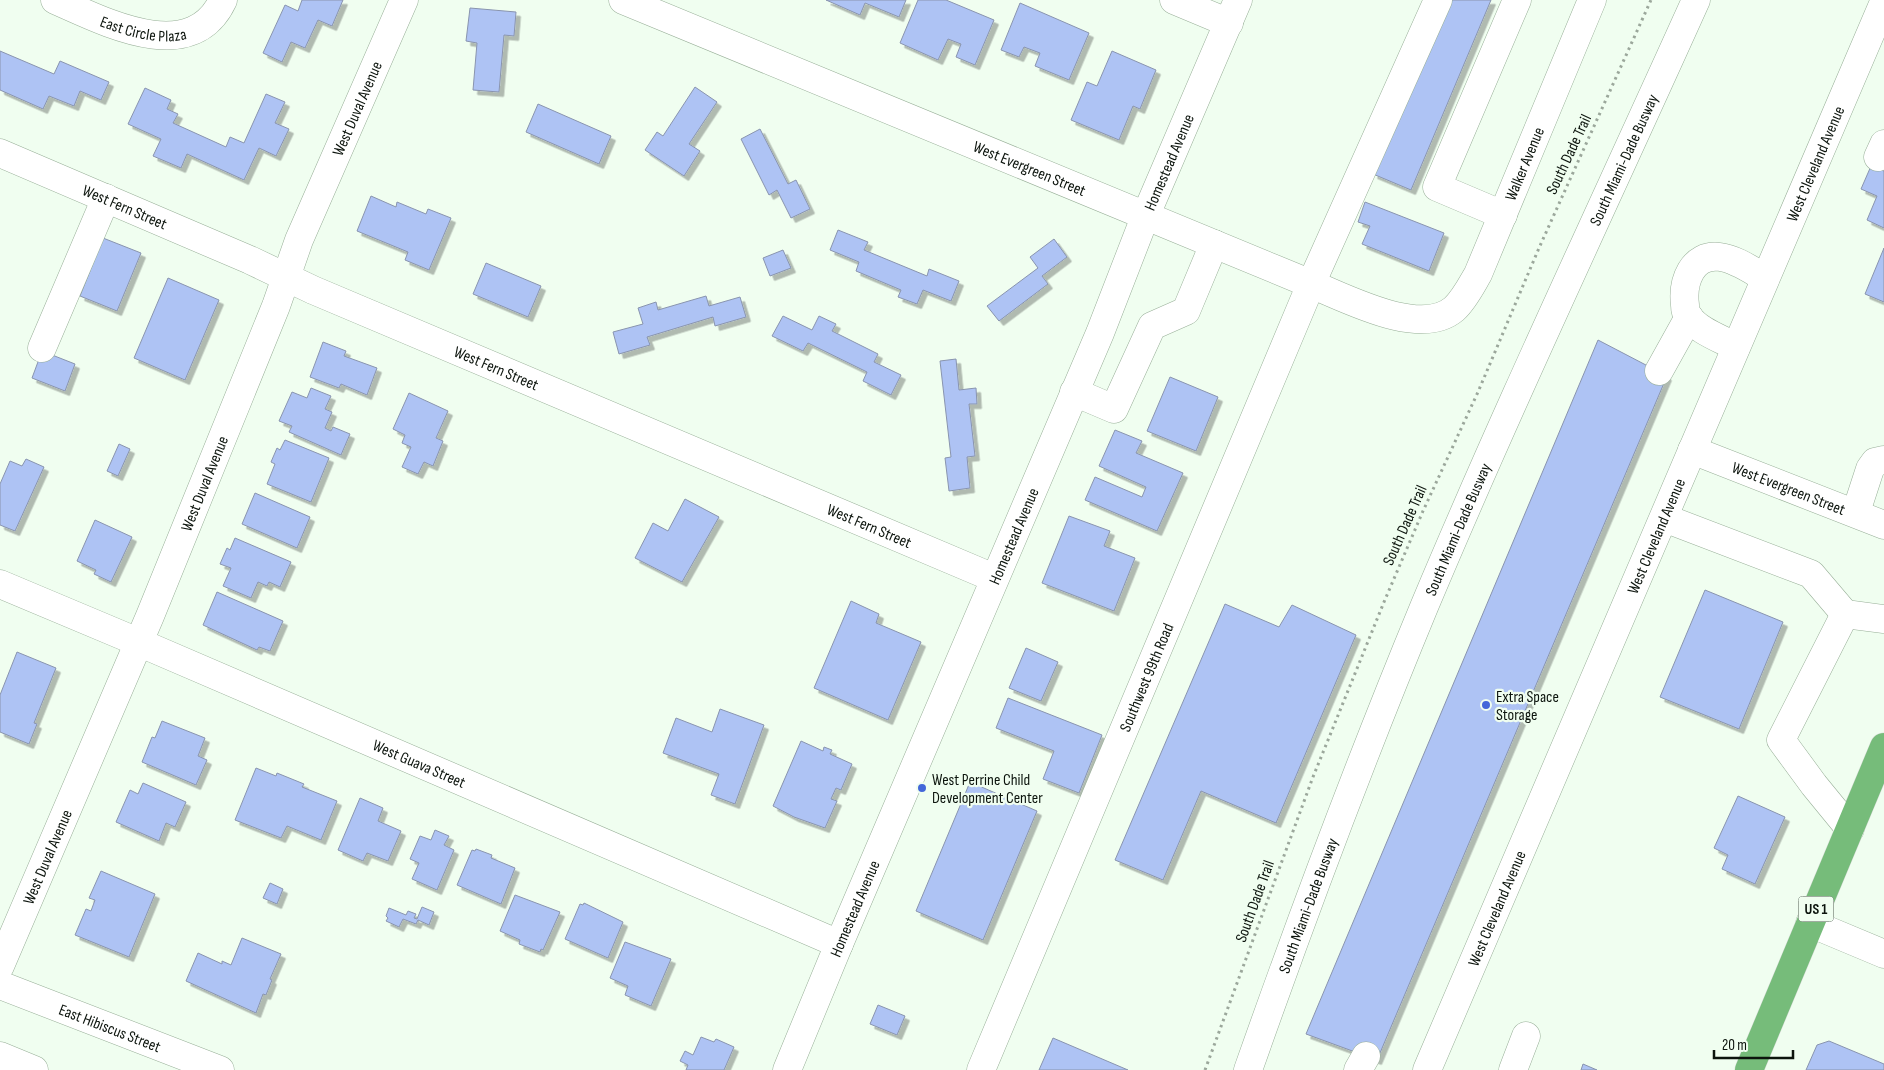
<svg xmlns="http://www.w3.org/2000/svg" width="1884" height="1070" font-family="'Sofia Sans Condensed',sans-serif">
<defs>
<filter id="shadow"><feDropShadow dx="4.5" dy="4.5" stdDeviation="0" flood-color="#0004"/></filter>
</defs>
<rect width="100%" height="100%" fill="#f0fef0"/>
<path fill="#aec3f4" stroke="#8994ae" filter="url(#shadow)" d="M 302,0 L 343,0 L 332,26 L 318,20 L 305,48 L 291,42 L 282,62 L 263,53 L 285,5 L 298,11 Z
M 826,0 L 906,0 L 899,17 L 865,3 L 860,15 Z
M 918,0 L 946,0 L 994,20 L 975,65 L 956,57 L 961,44 L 948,39 L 938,60 L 900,43 Z
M 1446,0 L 1491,0 L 1411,190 L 1373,174 Z
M 1020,3 L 1089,33 L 1069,80 L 1035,66 L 1040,53 L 1024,47 L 1019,57 L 1001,50 Z
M 470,8 L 516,12 L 514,36 L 504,35 L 499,92 L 473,90 L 477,43 L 466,41 Z
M 0,51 L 54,74 L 60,61 L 109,82 L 101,100 L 80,91 L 74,106 L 49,96 L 43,109 L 0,90 Z
M 1112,51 L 1156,70 L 1140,109 L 1133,106 L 1119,140 L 1071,120 L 1087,82 L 1097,86 Z
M 695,87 L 717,102 L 689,144 L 700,151 L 684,176 L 645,150 L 657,132 L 663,136 Z
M 145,88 L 171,100 L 167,109 L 178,114 L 173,123 L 226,147 L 230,137 L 244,143 L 266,94 L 285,102 L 275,123 L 289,129 L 276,156 L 259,148 L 244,180 L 187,154 L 181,168 L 153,156 L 161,139 L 128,124 Z
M 538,104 L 611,136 L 599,164 L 526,132 Z
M 760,129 L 788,184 L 796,180 L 810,209 L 791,218 L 777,190 L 769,195 L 741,139 Z
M 1871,166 L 1884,171 L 1884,228 L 1867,220 L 1877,196 L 1861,189 Z
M 371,196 L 396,207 L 397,202 L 426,214 L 428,209 L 451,218 L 429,270 L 405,260 L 408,252 L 357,231 Z
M 1365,202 L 1444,233 L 1429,271 L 1362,244 L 1370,226 L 1358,222 Z
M 838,230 L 868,242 L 864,250 L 927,276 L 929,269 L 959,281 L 951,301 L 923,290 L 917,304 L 898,297 L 901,290 L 856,271 L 859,262 L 830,250 Z
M 103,238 L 141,253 L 117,311 L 80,296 Z
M 1054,239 L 1067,257 L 1042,276 L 1048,284 L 999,321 L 987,306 L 1038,268 L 1030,257 Z
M 1884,248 L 1884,302 L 1865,294 Z
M 783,250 L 791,268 L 770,276 L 763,258 Z
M 486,263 L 541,286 L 528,317 L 473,294 Z
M 168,278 L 219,300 L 185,380 L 134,358 Z
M 706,296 L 709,306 L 740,297 L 746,317 L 715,326 L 713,317 L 647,337 L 650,345 L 619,354 L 613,332 L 643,324 L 638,308 L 656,302 L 658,310 Z
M 783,316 L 812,330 L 819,316 L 836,324 L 832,331 L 878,354 L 874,362 L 901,375 L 891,395 L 863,381 L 867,372 L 808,343 L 803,351 L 772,336 Z
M 1598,340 L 1667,376 L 1377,1060 L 1306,1034 Z
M 323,342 L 346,351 L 344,356 L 377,368 L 367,395 L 341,384 L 339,388 L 310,377 Z
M 42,351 L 75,364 L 65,391 L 32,378 Z
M 956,359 L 959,390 L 976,388 L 977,404 L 969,404 L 975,456 L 967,457 L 970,488 L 949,491 L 945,458 L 951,457 L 940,361 Z
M 1170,377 L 1218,397 L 1196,451 L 1147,431 Z
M 311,388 L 331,396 L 325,409 L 332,412 L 325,428 L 331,431 L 333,427 L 350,434 L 341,455 L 289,432 L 292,426 L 279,421 L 292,392 L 307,398 Z
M 409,393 L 448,411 L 436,438 L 443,441 L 433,466 L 424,462 L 418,474 L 402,467 L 411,447 L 402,443 L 405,435 L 393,429 Z
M 1115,430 L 1142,441 L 1136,453 L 1183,473 L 1157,531 L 1085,500 L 1095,477 L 1142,497 L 1146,487 L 1099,466 Z
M 285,440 L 329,458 L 311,502 L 267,484 L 275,464 L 271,462 L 277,448 L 280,450 Z
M 119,444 L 130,449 L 118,476 L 107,471 Z
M 26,459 L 44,467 L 15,531 L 0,525 L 0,484 L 10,461 L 22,466 Z
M 255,493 L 310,517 L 297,548 L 242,524 Z
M 685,499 L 719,517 L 682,582 L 635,558 L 653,523 L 668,531 Z
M 1069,516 L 1110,531 L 1104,546 L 1135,558 L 1114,611 L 1042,583 Z
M 95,520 L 132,537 L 111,582 L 94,574 L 96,570 L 77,561 Z
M 235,538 L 291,562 L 280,587 L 269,582 L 267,586 L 258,582 L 251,598 L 223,586 L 231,568 L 220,564 L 227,548 L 230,550 Z
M 1705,590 L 1783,622 L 1739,729 L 1660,697 Z
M 217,592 L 283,621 L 270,651 L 259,647 L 257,650 L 203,625 Z
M 851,601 L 879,614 L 876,623 L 921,642 L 888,720 L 814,688 Z
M 1225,604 L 1279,627 L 1292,605 L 1356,635 L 1276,823 L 1201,791 L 1163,880 L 1115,860 Z
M 1026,648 L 1058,662 L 1041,701 L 1009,688 Z
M 17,652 L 56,668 L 34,723 L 37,724 L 29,744 L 0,732 L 0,695 Z
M 1008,698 L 1102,735 L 1079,793 L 1043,779 L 1054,751 L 996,728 Z
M 720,709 L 764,725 L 735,804 L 711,795 L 719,774 L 663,753 L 676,718 L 712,732 Z
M 162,721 L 205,738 L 198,756 L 207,760 L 196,785 L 142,762 L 152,737 L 155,738 Z
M 801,741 L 823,751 L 824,747 L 832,750 L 830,754 L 852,764 L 841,790 L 836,788 L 831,799 L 837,801 L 825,828 L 794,817 L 773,806 Z
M 256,768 L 276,776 L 277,773 L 304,784 L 302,787 L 337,801 L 321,840 L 287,826 L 281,838 L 235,820 Z
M 970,782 L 1037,811 L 983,940 L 916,911 Z
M 143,783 L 186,802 L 175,827 L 166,823 L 159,841 L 116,822 L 130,790 L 138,794 Z
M 1738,796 L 1785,817 L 1755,884 L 1722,869 L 1728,855 L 1714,848 Z
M 360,798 L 383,808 L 378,821 L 401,831 L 388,861 L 367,853 L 363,861 L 338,850 Z
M 435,830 L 449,836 L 444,845 L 454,850 L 437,890 L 412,879 L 419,863 L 410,859 L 420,836 L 431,840 Z
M 476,849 L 492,855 L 491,858 L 515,868 L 501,904 L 457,885 L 472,850 L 475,851 Z
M 101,871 L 155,894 L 129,957 L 75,935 L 86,909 L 91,911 L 95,900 L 89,898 Z
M 270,883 L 283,889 L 277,904 L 263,898 Z
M 515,895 L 560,912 L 543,950 L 541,949 L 540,952 L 519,944 L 520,940 L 500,931 Z
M 584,903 L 623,922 L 608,958 L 565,939 L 580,904 L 583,905 Z
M 422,907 L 434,912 L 429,925 L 418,920 L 416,924 L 403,919 L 399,927 L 386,921 L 388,918 L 386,916 L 389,908 L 406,915 L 408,911 L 416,914 L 414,918 L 417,919 Z
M 242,938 L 281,954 L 270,979 L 272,980 L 266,995 L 263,994 L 256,1013 L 186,981 L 198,953 L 222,964 L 222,961 L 231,965 Z
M 625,942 L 671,959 L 651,1006 L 625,995 L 628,986 L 610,978 Z
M 878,1005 L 905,1016 L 897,1035 L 870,1024 Z
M 701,1037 L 714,1042 L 716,1039 L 734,1047 L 724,1070 L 686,1070 L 688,1065 L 680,1061 L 685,1051 L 693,1055 Z
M 1053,1038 L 1128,1070 L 1039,1070 Z
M 1829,1041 L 1884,1064 L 1884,1070 L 1806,1070 L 1817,1045 Z
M 1583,1064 L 1597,1070 L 1581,1070 Z"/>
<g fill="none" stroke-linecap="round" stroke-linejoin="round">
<g stroke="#98af98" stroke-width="29">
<g id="minor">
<path id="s1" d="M 55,0 C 103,21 191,68 223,0"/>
<path id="s2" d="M 623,0 L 1311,284 C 1346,298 1420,338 1454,309 C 1464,300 1471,286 1478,274 L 1592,0"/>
<path d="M 1174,0 L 1229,23"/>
<path id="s3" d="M 0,153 L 250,260 L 313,290 L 994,578"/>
<path d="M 1878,157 L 1884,144"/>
<path d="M 1503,215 L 1437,187 L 1517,0"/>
<path d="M 1736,347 C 1720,338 1698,331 1688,316 C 1685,312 1685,309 1685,305 C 1682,282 1692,253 1720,257 C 1736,259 1751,270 1765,278"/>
<path d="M 42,348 L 106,198"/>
<path d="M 1659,371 L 1689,317"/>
<path d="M 1074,392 L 1114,409 L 1152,326 L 1186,311 L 1214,244"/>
<path id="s4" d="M 1692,450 L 1884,525"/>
<path d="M 1856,512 L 1870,469 L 1875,462 L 1884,460"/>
<path d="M 1664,518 L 1811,574 L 1845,614"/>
<path id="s5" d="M 0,584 L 138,642 L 839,944"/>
<path d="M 1850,829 L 1814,785 L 1781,740 L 1845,614 L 1884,619"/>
<path d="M 1810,923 L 1884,954"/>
<path id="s6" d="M 0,966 L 150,616 L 276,306 L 299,240 L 404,0"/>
<path id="s7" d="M 0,985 L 220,1070"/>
<path d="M 0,1056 L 34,1070"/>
<path id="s8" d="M 787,1070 L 839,944 L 1100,333 L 1145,217 L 1238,0"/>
<path id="s9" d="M 981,1070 L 1311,284 L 1438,0"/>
<path id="s10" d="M 1248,1070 C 1303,914 1361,759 1424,607 C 1510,402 1605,202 1696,0"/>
<path d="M 1358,1070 L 1366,1056"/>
<path id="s11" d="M 1427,1070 L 1884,2"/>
<path d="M 1513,1070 L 1526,1036"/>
</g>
</g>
<g stroke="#dddedd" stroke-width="29">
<path id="highway" d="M 1749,1070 L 1884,747"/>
</g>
<path stroke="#9ba79b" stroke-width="3" stroke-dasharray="2.5 4" stroke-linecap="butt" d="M 1205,1070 L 1313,777 L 1384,602 L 1423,511 L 1478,392 L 1539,248 L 1651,0"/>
<use href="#minor" stroke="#fff" stroke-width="28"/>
<use href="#highway" stroke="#76bc7a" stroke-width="28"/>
</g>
<g fill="#4367d9" stroke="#f0fef0" stroke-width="2">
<circle cx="1486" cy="705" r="5"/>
<circle cx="922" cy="788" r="5"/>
</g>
<g text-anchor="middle" stroke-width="4.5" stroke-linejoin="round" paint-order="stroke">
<rect fill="#f0fef0" stroke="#505a51" stroke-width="1" x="1798.5" y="896.5" width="35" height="25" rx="4"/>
<g font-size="15" font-weight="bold" fill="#0c140d">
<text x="1816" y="914">US 1</text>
</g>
<g font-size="16" fill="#0c140d" stroke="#f0fef0">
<text dy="6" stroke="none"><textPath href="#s1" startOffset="94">East Circle Plaza</textPath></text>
<text dy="6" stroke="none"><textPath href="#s6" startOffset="929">West Duval Avenue</textPath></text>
<text transform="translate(1568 154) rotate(-65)" y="6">South Dade Trail</text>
<text dy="6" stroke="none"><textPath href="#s10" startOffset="985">South Miami-Dade Busway</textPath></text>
<text dy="6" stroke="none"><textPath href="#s8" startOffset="985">Homestead Avenue</textPath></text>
<text dy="6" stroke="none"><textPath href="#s2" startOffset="1058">Walker Avenue</textPath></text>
<text dy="6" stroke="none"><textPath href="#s11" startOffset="986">West Cleveland Avenue</textPath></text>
<text dy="6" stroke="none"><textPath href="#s2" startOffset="440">West Evergreen Street</textPath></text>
<text dy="6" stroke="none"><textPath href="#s3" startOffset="136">West Fern Street</textPath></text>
<text dy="6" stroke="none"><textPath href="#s3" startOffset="541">West Fern Street</textPath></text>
<text dy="6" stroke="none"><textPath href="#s6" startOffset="524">West Duval Avenue</textPath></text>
<text dy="6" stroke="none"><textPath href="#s4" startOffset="104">West Evergreen Street</textPath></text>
<text dy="6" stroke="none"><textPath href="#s3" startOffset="946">West Fern Street</textPath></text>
<text transform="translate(1404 525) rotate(-66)" y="6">South Dade Trail</text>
<text dy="6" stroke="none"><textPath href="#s10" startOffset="580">South Miami-Dade Busway</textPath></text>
<text dy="6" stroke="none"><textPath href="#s8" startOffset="580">Homestead Avenue</textPath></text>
<text dy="6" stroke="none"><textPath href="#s11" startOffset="581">West Cleveland Avenue</textPath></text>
<text dy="6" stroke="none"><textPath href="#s9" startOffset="426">Southwest 99th Road</textPath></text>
<text dy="6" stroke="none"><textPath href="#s5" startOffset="456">West Guava Street</textPath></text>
<text dy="6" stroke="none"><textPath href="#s6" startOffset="119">West Duval Avenue</textPath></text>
<text transform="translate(1254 901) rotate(-70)" y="6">South Dade Trail</text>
<text dy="6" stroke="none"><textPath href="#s10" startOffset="175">South Miami-Dade Busway</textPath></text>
<text dy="6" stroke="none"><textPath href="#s8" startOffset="175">Homestead Avenue</textPath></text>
<text dy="6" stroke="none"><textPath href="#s11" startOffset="176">West Cleveland Avenue</textPath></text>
<text dy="6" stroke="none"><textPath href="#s7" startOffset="118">East Hibiscus Street</textPath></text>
</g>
<g font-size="16" fill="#0c140d" stroke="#f0fef0" text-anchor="start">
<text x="1496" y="702">Extra Space<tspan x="1496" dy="18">Storage</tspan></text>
<text x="932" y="785">West Perrine Child<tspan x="932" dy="18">Development Center</tspan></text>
</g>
</g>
<path d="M1714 1050v8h79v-8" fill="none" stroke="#0c140d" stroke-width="2.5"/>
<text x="1722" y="1050" font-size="15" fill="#0c140d" stroke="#f0fef0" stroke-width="4" paint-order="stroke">20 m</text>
</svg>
